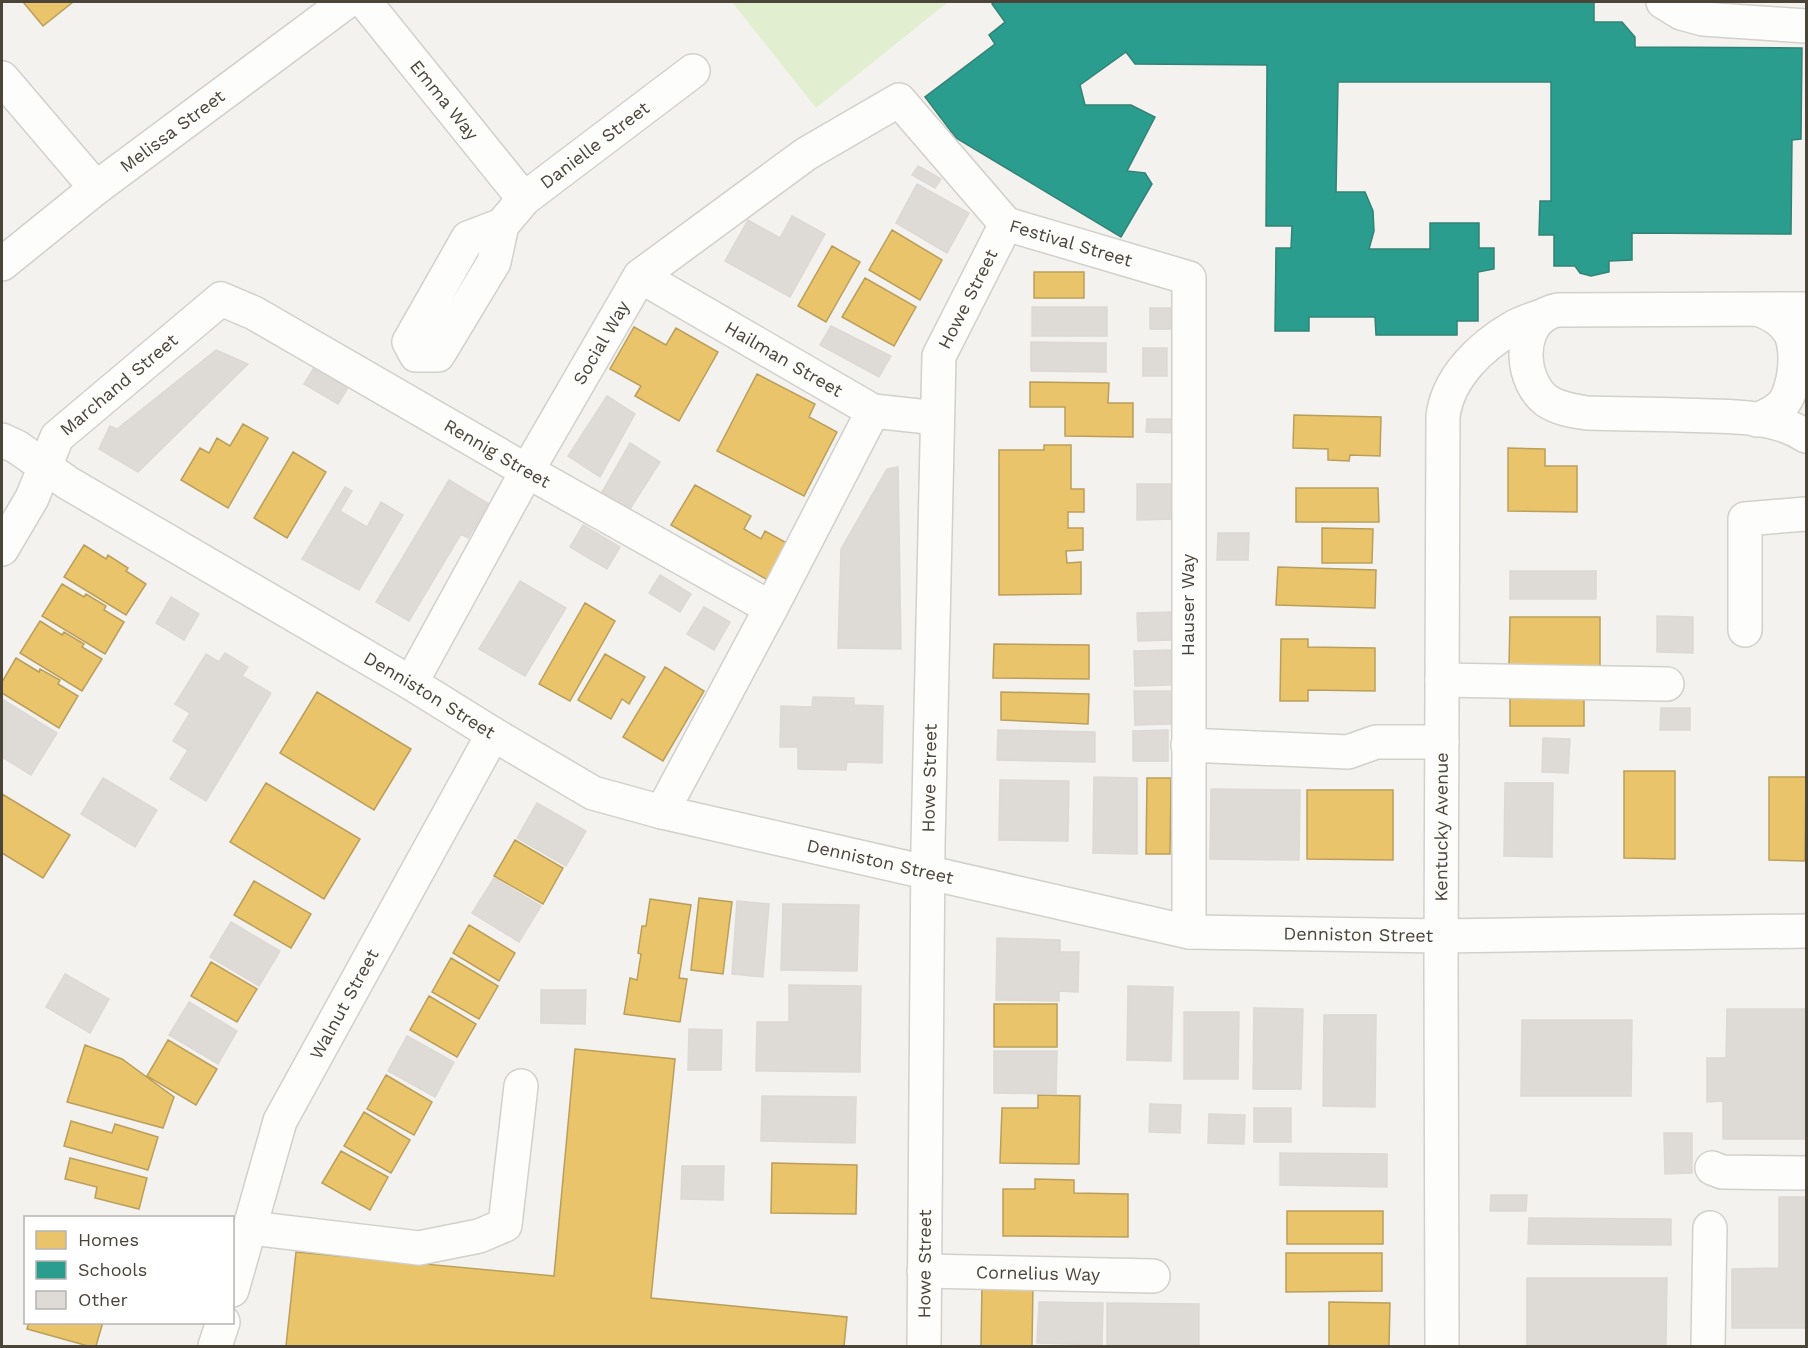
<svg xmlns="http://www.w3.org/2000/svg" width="1808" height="1348" font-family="'Work Sans',sans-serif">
<rect width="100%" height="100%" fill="#f4f2ee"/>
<path fill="#e1eecf" d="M 732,2 L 948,2 L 816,108 Z"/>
<path fill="#e9c46a" stroke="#ba9e5b" stroke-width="1.5" d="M 23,2 L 73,2 L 43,26 Z
M 892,230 L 942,260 L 920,300 L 869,270 Z
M 832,246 L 860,262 L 826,322 L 798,306 Z
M 1034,272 L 1084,272 L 1084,298 L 1034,298 Z
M 865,278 L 916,307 L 894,346 L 842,317 Z
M 634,327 L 666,345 L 676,328 L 718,352 L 679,421 L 635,396 L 641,386 L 610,369 Z
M 757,374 L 815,404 L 809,417 L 837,432 L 804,496 L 717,451 Z
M 1030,382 L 1109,383 L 1108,403 L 1133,403 L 1133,437 L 1065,436 L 1065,407 L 1030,407 Z
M 1294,415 L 1381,417 L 1380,456 L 1350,455 L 1349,461 L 1328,460 L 1328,449 L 1293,448 Z
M 243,424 L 268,438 L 228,508 L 181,480 L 200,448 L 209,453 L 217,438 L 230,446 Z
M 1044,445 L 1071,445 L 1071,489 L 1084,489 L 1084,512 L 1068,512 L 1068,528 L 1083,528 L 1083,550 L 1066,551 L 1067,563 L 1081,562 L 1081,594 L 999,595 L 999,450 L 1044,450 Z
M 1508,448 L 1545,449 L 1545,466 L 1577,466 L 1577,512 L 1508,511 Z
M 293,452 L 326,472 L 287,538 L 254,518 Z
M 695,485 L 751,516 L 744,529 L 761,539 L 765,531 L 794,547 L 773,583 L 671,525 Z
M 1296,488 L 1378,488 L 1379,522 L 1296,522 Z
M 1322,528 L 1373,529 L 1372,563 L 1322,563 Z
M 84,545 L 106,559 L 108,555 L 128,568 L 126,571 L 146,584 L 126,615 L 64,577 Z
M 1278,567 L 1376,570 L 1375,608 L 1276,605 Z
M 62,584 L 84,597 L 86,594 L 106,606 L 104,610 L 124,622 L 105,654 L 42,616 Z
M 585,603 L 615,621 L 570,701 L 539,684 Z
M 1510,617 L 1600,617 L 1600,667 L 1509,666 Z
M 40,621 L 62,635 L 64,632 L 84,644 L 82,647 L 102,659 L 82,691 L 20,653 Z
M 1281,639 L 1308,639 L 1308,647 L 1375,648 L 1375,691 L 1308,690 L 1308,701 L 1280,701 Z
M 994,644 L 1089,645 L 1089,679 L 993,678 Z
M 605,654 L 645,677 L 629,704 L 622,699 L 611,719 L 578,700 Z
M 16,658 L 39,672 L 40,669 L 60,680 L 58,684 L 78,696 L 59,728 L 2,693 L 2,682 Z
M 665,667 L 704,691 L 663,761 L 623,737 Z
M 1510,690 L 1584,690 L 1584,726 L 1510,726 Z
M 317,692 L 411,749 L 374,810 L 280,753 Z
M 1001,692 L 1089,694 L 1088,724 L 1001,720 Z
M 1624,771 L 1675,771 L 1675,859 L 1624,858 Z
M 1769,777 L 1806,777 L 1805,861 L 1769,860 Z
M 1147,778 L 1171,778 L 1170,854 L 1146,854 Z
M 266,783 L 360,839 L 324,899 L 230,842 Z
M 1307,790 L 1393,790 L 1393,860 L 1307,859 Z
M 2,794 L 70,835 L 43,878 L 2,853 Z
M 515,840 L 563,868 L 543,904 L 494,876 Z
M 254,881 L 311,914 L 291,948 L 234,915 Z
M 699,898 L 732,902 L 723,974 L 691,970 Z
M 650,899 L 691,905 L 679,978 L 687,979 L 680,1022 L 624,1014 L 630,978 L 637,980 L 641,954 L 638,953 L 642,926 L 646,926 Z
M 469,925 L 515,953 L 499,981 L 453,953 Z
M 451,958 L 498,986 L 479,1019 L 432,992 Z
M 211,962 L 257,989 L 237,1022 L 191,996 Z
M 429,996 L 476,1024 L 457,1057 L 410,1030 Z
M 994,1004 L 1057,1004 L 1057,1047 L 994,1047 Z
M 168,1040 L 217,1069 L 196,1105 L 147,1076 Z
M 85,1045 L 122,1059 L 174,1097 L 163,1128 L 67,1102 Z
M 575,1049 L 675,1059 L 651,1298 L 847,1317 L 844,1346 L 286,1346 L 296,1252 L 554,1276 Z
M 386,1075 L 432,1102 L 414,1135 L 367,1109 Z
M 1038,1095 L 1080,1096 L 1079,1164 L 1000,1163 L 1002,1108 L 1038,1108 Z
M 364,1112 L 410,1140 L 391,1173 L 344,1146 Z
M 71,1121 L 112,1133 L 115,1124 L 158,1137 L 148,1170 L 64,1146 Z
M 341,1151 L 388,1177 L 370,1210 L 322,1183 Z
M 70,1158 L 147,1178 L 139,1209 L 95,1198 L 97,1187 L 65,1179 Z
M 772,1163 L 857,1165 L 856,1214 L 771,1213 Z
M 1035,1179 L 1074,1180 L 1074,1193 L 1128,1194 L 1128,1237 L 1003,1236 L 1003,1189 L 1035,1189 Z
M 1287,1211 L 1383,1211 L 1383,1244 L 1287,1244 Z
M 1286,1253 L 1382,1253 L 1382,1291 L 1286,1292 Z
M 982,1283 L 1033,1284 L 1032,1346 L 981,1346 Z
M 1329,1302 L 1390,1303 L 1389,1346 L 1329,1346 Z
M 29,1322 L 103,1322 L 96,1346 L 88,1346 L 27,1329 Z"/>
<path fill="#2a9d8f" stroke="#348275" stroke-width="1.5" d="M 995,2 L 1594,2 L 1594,22 L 1622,22 L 1635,37 L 1635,47 L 1802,48 L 1801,139 L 1792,140 L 1791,234 L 1632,233 L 1632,260 L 1609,261 L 1609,272 L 1591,276 L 1580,273 L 1575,266 L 1554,266 L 1554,235 L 1539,235 L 1540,201 L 1551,201 L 1551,82 L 1338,82 L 1336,192 L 1365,192 L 1373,211 L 1374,231 L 1369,249 L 1430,249 L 1430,223 L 1479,223 L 1479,248 L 1494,248 L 1494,269 L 1478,272 L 1478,321 L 1457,321 L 1457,335 L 1376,335 L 1375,317 L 1309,317 L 1309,331 L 1275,331 L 1276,248 L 1291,248 L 1292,226 L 1266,226 L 1267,65 L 1135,64 L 1126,52 L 1080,85 L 1085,105 L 1131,105 L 1155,117 L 1127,171 L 1145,173 L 1152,184 L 1121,237 L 956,138 L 925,97 L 995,44 L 989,35 L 1005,22 L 992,4 Z"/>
<path fill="#dedbd6" stroke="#dcd9d4" stroke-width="1.5" d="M 918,166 L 941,179 L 935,188 L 912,175 Z
M 917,184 L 969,213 L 947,253 L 896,223 Z
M 792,216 L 825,234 L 790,297 L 725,261 L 748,220 L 780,238 Z
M 1032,307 L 1107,307 L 1107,336 L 1032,336 Z
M 1150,308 L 1171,308 L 1171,329 L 1150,329 Z
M 831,326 L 891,356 L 879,377 L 820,345 Z
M 1031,342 L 1106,343 L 1106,372 L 1031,371 Z
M 1143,348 L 1167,348 L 1167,376 L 1143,376 Z
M 216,350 L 248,364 L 138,472 L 99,449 L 110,426 L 117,429 Z
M 315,366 L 349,386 L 338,404 L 304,384 Z
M 607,396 L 635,414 L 600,477 L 568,456 Z
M 1147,419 L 1178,419 L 1177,433 L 1146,432 Z
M 630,443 L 660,462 L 630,509 L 602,492 Z
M 898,467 L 901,649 L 838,648 L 841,549 L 887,469 Z
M 449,480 L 489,504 L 468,538 L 461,534 L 409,621 L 376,602 Z
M 1137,484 L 1174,484 L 1174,519 L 1137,520 Z
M 345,487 L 352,491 L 340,511 L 367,527 L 381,502 L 403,515 L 359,590 L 302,559 Z
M 583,525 L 620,547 L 607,569 L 570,547 Z
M 1218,533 L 1249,533 L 1248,560 L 1217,560 Z
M 1510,571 L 1596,571 L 1596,599 L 1510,599 Z
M 660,575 L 691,594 L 680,612 L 649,593 Z
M 520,581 L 566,608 L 525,676 L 479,649 Z
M 171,597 L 199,614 L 184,640 L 156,623 Z
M 704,607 L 730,622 L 714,650 L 687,634 Z
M 1173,612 L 1173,640 L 1138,641 L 1137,613 Z
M 1657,616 L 1693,617 L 1693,653 L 1657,652 Z
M 1171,650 L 1171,685 L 1135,686 L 1134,651 Z
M 225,653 L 248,667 L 242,676 L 271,693 L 206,801 L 170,779 L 188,750 L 173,741 L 190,713 L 175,704 L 206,654 L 219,662 Z
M 1134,691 L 1171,691 L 1171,724 L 1135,725 Z
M 813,697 L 854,698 L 854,705 L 883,706 L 882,763 L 847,762 L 846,770 L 798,769 L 798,747 L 780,747 L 781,706 L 812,707 Z
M 2,699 L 57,733 L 31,775 L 2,757 Z
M 1661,708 L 1690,708 L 1690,730 L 1660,730 Z
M 998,730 L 1095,732 L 1095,762 L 997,760 Z
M 1168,730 L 1168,761 L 1133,761 L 1133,731 Z
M 1543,738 L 1570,739 L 1568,773 L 1542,772 Z
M 1094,777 L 1137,778 L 1137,854 L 1093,853 Z
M 103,778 L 157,810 L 135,847 L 81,814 Z
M 1000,780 L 1069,781 L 1068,841 L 999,840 Z
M 1505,783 L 1553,783 L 1552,857 L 1504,856 Z
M 1211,789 L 1300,790 L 1299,860 L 1210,859 Z
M 537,803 L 586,831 L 566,866 L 517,838 Z
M 494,878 L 541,906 L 519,942 L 472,913 Z
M 737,901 L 769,904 L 763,977 L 732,974 Z
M 783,904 L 859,905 L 857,971 L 781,970 Z
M 231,922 L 280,951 L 259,986 L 210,957 Z
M 997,938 L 1060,940 L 1060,952 L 1079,952 L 1078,992 L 1059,991 L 1059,1001 L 996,1000 Z
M 65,974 L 109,999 L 90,1033 L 46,1007 Z
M 789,985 L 861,986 L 860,1072 L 756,1071 L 757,1022 L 789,1022 Z
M 1128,986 L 1173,987 L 1171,1061 L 1127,1060 Z
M 541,990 L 586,990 L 585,1024 L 541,1023 Z
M 189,1002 L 237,1031 L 218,1064 L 169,1035 Z
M 1254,1008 L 1303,1009 L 1301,1089 L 1253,1089 Z
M 1727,1009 L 1806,1009 L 1806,1139 L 1723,1139 L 1723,1101 L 1707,1102 L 1707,1058 L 1726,1058 Z
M 1184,1012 L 1239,1012 L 1238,1079 L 1184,1079 Z
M 1324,1015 L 1376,1015 L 1375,1107 L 1323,1106 Z
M 1522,1020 L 1632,1020 L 1631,1096 L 1521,1096 Z
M 689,1029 L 722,1030 L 721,1070 L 688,1070 Z
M 407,1036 L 454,1062 L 435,1097 L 388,1071 Z
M 994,1051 L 1057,1051 L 1056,1094 L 994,1093 Z
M 762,1096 L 856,1097 L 855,1143 L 761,1141 Z
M 1150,1104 L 1181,1105 L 1180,1133 L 1149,1132 Z
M 1254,1108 L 1291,1108 L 1291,1142 L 1254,1142 Z
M 1209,1114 L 1245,1115 L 1244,1144 L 1208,1143 Z
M 1664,1133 L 1692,1133 L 1692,1173 L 1665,1174 Z
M 1280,1153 L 1387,1154 L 1387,1187 L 1280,1185 Z
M 682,1166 L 724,1166 L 723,1200 L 681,1199 Z
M 1491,1195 L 1527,1195 L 1526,1211 L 1490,1211 Z
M 1779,1197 L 1806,1197 L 1806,1328 L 1732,1328 L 1732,1269 L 1779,1268 Z
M 1529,1218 L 1671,1219 L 1671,1245 L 1528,1244 Z
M 1527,1278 L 1667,1278 L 1666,1346 L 1527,1346 Z
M 1039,1302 L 1103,1303 L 1102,1345 L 1037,1343 Z
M 1107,1303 L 1199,1304 L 1199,1345 L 1107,1345 Z"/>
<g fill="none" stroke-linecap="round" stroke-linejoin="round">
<g stroke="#d2d0cb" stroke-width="36">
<g id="minor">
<path id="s1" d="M 365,2 L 524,199"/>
<path d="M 1663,2 L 1681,13 L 1703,19 L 1806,26"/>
<path d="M 2,78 L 96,188"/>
<path id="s2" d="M 502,225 L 494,262 L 438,355 L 416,355 L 409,342 L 468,238 L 502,225 L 524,199 L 693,71"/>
<path id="s3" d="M 2,264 L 96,188 L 346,2"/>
<path id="s4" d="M 640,276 L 873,411 L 937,418"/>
<path d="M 1806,309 L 1558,310 C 1554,311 1549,312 1545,315 C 1517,332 1522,383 1547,401 C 1559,409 1574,411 1587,413 C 1618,414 1649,414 1680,415 C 1721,417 1771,413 1806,436"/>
<path d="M 1757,420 C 1766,416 1774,413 1781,406 C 1795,393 1800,348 1789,331 C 1782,321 1772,314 1760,310"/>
<path id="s5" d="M 2,440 L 17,447 L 68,483 L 411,683 L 493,734 L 593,793 L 662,812 L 1189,932 L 1441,936 L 1806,931"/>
<path id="s6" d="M 2,549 L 32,498 L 57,437 L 221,299 L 254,313 L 527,471 L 771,608"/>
<path d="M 1745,630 L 1745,519 L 1806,514"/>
<path d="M 1442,680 L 1667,684"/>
<path id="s7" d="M 411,683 L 527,471 L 640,276 L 806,154 L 899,100 L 1006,224 L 1189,278 L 1189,932"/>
<path d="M 1188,745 L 1348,752 L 1376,742 L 1442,742"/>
<path d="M 662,812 L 771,608 L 873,411"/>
<path d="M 1712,1168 L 1722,1172 L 1806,1173"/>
<path d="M 251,1228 L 419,1248 L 479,1236 L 505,1225 L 521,1086"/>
<path id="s8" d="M 924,1271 L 1153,1276"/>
<path id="s9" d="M 232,1290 L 280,1121 L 493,734"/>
<path d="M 215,1346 L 223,1322"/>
<path id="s10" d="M 924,1346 L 928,845 L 939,356 L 1006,224"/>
<path id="s11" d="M 1442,1346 L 1441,963 L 1443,416 C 1448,377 1481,346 1514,327 C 1523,322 1534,319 1544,315"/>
<path d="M 1708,1346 L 1710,1228"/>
</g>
</g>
<use href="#minor" stroke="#fdfdfc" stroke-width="33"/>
</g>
<g text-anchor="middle" stroke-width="6" stroke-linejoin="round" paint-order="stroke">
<g font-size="18" fill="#4b4439" stroke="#fff">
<text dy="6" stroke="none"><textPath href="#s1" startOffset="126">Emma Way</textPath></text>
<text dy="6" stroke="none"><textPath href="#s3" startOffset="216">Melissa Street</textPath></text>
<text dy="6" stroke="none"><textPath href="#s2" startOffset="462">Danielle Street</textPath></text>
<text dy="6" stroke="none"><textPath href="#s7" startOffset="1012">Festival Street</textPath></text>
<text dy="6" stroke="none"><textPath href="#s10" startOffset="1054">Howe Street</textPath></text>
<text dy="6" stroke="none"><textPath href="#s7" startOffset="390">Social Way</textPath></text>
<text dy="6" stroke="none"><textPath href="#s4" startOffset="166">Hailman Street</textPath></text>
<text dy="6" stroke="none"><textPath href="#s6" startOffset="206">Marchand Street</textPath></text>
<text dy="6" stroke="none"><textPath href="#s6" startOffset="656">Rennig Street</textPath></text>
<text transform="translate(1188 605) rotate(-90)" y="6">Hauser Way</text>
<text dy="6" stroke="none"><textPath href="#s5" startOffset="498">Denniston Street</textPath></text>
<text dy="6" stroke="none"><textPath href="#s10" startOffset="568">Howe Street</textPath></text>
<text dy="6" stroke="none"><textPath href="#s11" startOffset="519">Kentucky Avenue</textPath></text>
<text dy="6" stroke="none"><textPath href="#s5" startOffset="984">Denniston Street</textPath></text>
<text dy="6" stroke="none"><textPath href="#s5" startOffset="1470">Denniston Street</textPath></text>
<text dy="6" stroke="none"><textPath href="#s9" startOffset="309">Walnut Street</textPath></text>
<text dy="6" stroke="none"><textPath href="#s10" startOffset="82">Howe Street</textPath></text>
<text dy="6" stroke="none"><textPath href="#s8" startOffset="114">Cornelius Way</textPath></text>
</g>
</g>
<rect width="1808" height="1348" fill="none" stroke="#4b4439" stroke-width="6"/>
<rect x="24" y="1216" width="210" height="108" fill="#ffffff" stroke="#b7b4b0" stroke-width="1.5"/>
<rect x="36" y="1231" width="30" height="18" fill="#e9c46a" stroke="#b7b4b0" stroke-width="1.5"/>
<text x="78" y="1246" font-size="18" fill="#4b4439">Homes</text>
<rect x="36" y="1261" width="30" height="18" fill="#2a9d8f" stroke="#b7b4b0" stroke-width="1.5"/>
<text x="78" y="1276" font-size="18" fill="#4b4439">Schools</text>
<rect x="36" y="1291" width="30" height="18" fill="#dedbd6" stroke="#b7b4b0" stroke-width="1.5"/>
<text x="78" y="1306" font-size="18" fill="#4b4439">Other</text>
</svg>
